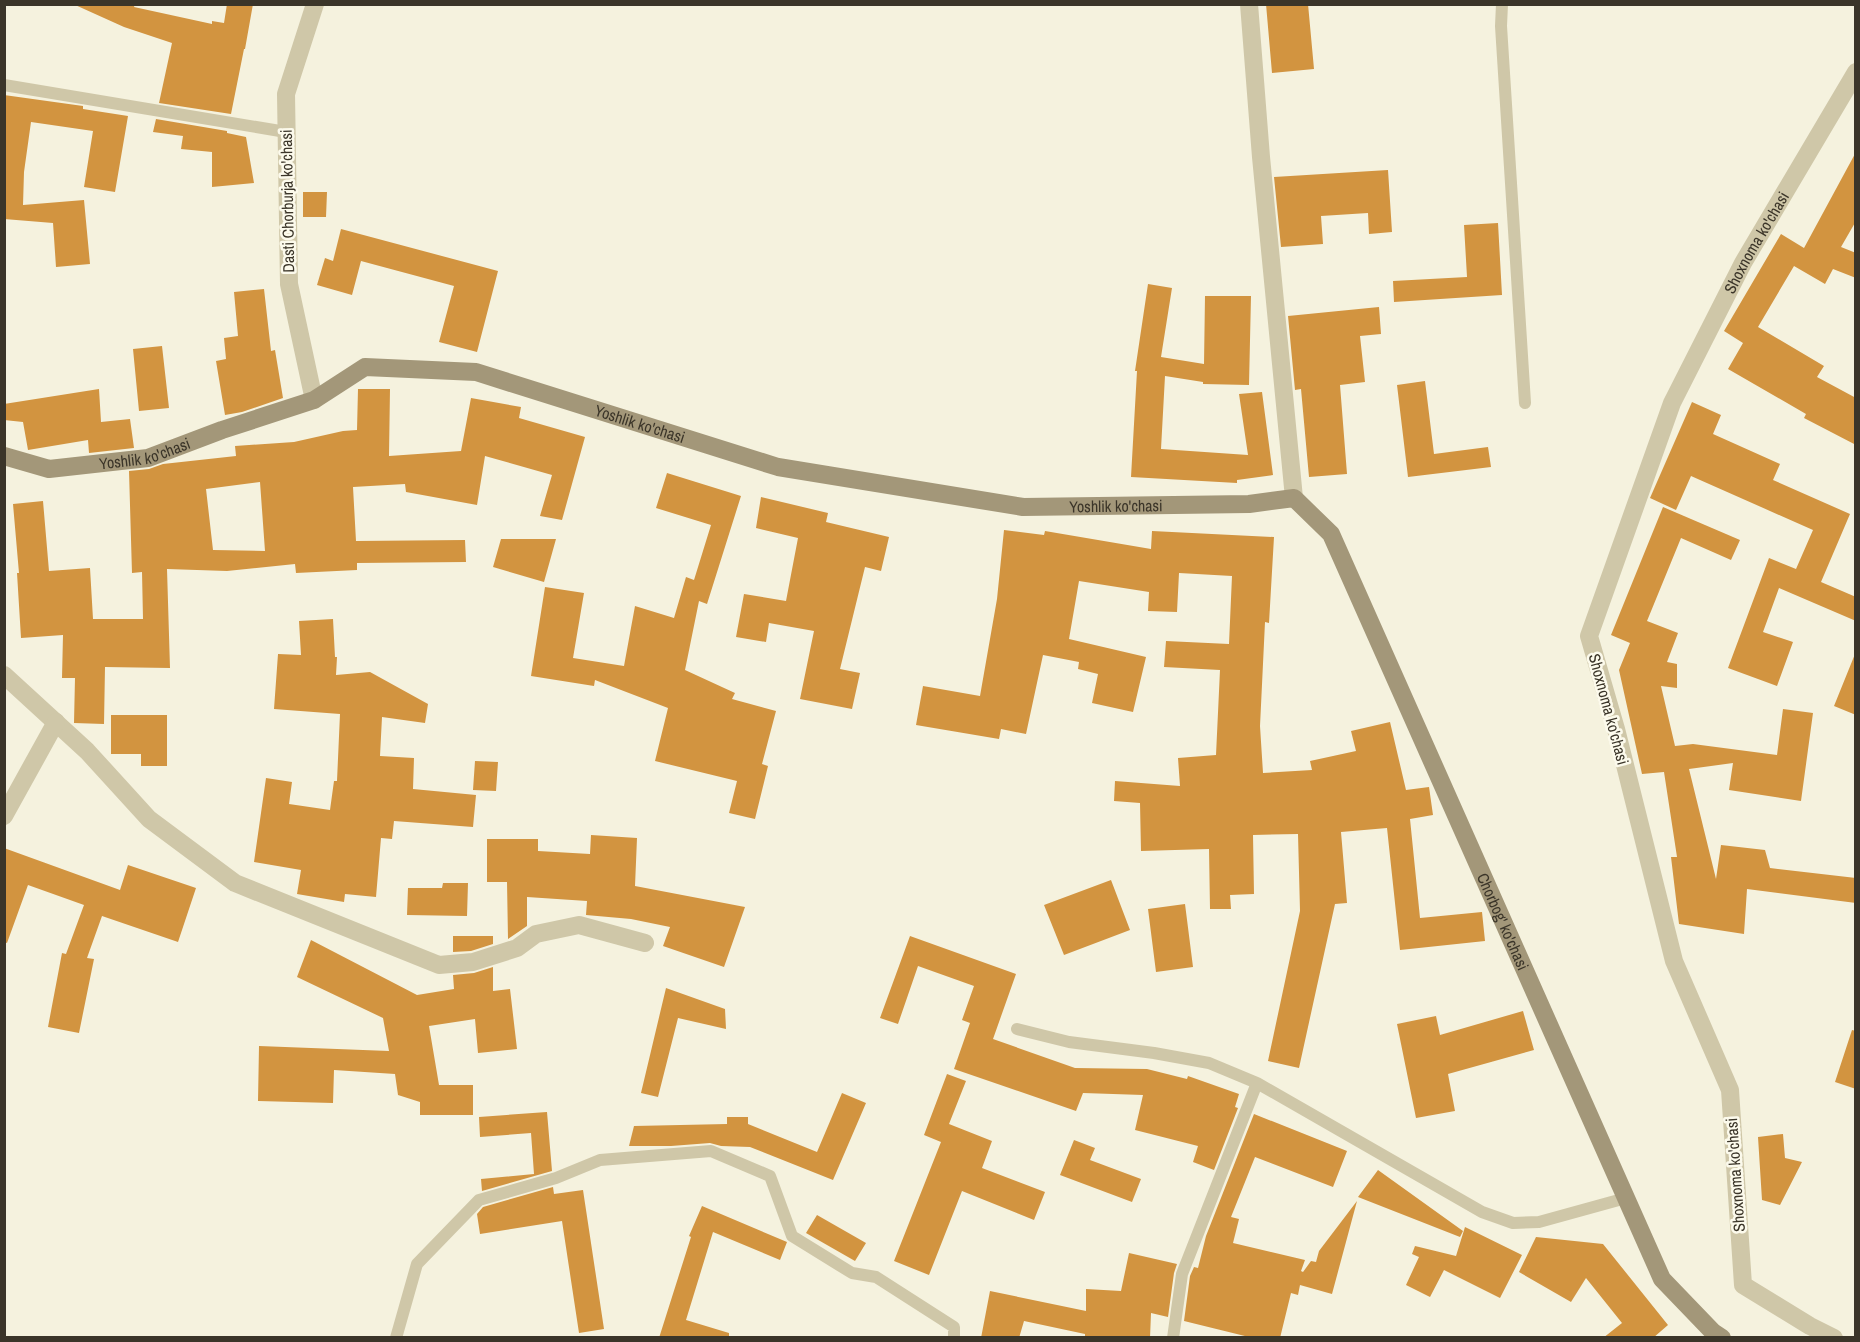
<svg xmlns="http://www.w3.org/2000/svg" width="1860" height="1342" font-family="'Archivo Narrow',sans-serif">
<rect width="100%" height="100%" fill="#f5f2de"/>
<path fill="#d29440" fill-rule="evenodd" d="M 73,4 L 135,4 L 134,7 L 212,24 L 212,21 L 224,23 L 227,4 L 253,4 L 245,49 L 244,49 L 231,114 L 159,103 L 172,43 L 124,27 Z
M 1266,4 L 1308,4 L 1314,69 L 1272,73 Z
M 4,95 L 83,106 L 83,109 L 128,116 L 115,192 L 84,187 L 93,131 L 31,122 L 24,172 L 23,205 L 84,200 L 90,264 L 56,267 L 53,223 L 4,219 Z
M 156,119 L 227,131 L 227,133 L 246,137 L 254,183 L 212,187 L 212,152 L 181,149 L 183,136 L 153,132 Z
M 1856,152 L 1856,221 L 1841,247 L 1856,253 L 1856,278 L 1833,269 L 1825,284 L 1794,266 L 1758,327 L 1824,366 L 1817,377 L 1856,398 L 1856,445 L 1804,418 L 1806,414 L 1728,369 L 1743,343 L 1724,331 L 1781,234 L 1804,248 Z
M 1388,170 L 1392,232 L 1369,234 L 1368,213 L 1321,216 L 1323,244 L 1281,247 L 1274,177 Z
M 303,192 L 327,192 L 326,217 L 303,217 Z
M 1498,223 L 1502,295 L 1394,302 L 1393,281 L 1467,277 L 1464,225 Z
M 341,229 L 498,271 L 477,352 L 439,342 L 454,286 L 361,261 L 352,295 L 317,285 L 325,258 L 333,261 Z
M 1148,284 L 1172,288 L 1161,357 L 1204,364 L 1205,296 L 1251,296 L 1249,385 L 1203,384 L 1203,382 L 1165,376 L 1161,449 L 1248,455 L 1239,394 L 1262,392 L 1273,475 L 1237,480 L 1237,483 L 1131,477 L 1137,371 L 1135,371 Z
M 264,289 L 271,351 L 275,350 L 283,398 L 242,412 L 225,415 L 216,361 L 226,359 L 224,338 L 238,336 L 234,292 Z
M 1379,307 L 1381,334 L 1360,336 L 1365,382 L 1340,385 L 1347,474 L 1309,477 L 1301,389 L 1295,390 L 1288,316 Z
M 162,346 L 169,408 L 139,411 L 133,349 Z
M 1425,381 L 1434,454 L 1488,447 L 1491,467 L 1408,477 L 1397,385 Z
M 99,389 L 101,422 L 130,419 L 134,448 L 89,453 L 88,440 L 28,450 L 23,422 L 4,420 L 4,404 Z
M 358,389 L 390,389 L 389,456 L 461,451 L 471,398 L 521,407 L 519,418 L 585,437 L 562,520 L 540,516 L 552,475 L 485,456 L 477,505 L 406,492 L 405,484 L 353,487 L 356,541 L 465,540 L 466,562 L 357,563 L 357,570 L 296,573 L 295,564 L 227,571 L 167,569 L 170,668 L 105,667 L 104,724 L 74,723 L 75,678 L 62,678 L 63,635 L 21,638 L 17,573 L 19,573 L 13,504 L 43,501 L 49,571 L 90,568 L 93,619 L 143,619 L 142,572 L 132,573 L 129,471 L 149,469 L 163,464 L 236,456 L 235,446 L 294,442 L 343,431 L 357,430 ZM 260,482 L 265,551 L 213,550 L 206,489 Z
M 1692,402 L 1721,415 L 1713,434 L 1780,464 L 1773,480 L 1850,514 L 1821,582 L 1856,597 L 1856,621 L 1779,588 L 1763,632 L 1793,642 L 1777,686 L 1728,668 L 1769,558 L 1796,569 L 1813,530 L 1691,476 L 1676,510 L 1650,498 Z
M 667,473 L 741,496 L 707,604 L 699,601 L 685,670 L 735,693 L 732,699 L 776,711 L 762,764 L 768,766 L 755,819 L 729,813 L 737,781 L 655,761 L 668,708 L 595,680 L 594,686 L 531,676 L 545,587 L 584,593 L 573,658 L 624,666 L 635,606 L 674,618 L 686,577 L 694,580 L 711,525 L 656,508 Z
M 761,497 L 828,513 L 826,522 L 889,537 L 881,571 L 865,567 L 840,669 L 860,673 L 852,709 L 800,699 L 814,631 L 769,623 L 766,642 L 736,637 L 744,594 L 786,601 L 798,538 L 756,528 Z
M 1663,507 L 1740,540 L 1731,560 L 1681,538 L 1647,621 L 1678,633 L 1667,662 L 1677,664 L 1677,688 L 1661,686 L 1675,746 L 1693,744 L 1777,755 L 1783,709 L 1813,713 L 1801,801 L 1729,790 L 1733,763 L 1689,769 L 1716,879 L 1721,845 L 1765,850 L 1770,868 L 1856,878 L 1856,903 L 1747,889 L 1744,934 L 1679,924 L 1671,857 L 1677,857 L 1664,772 L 1642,774 L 1619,670 L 1630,643 L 1611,635 Z
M 1004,530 L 1044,535 L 1045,531 L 1151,549 L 1152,531 L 1274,537 L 1269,623 L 1265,622 L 1260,726 L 1263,773 L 1312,770 L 1310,761 L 1356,751 L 1351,731 L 1390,722 L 1406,790 L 1429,787 L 1433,815 L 1410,819 L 1420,918 L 1482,912 L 1485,941 L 1400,950 L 1387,828 L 1341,832 L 1347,903 L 1335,904 L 1299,1068 L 1268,1061 L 1300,911 L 1298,834 L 1253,835 L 1254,894 L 1230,895 L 1231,909 L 1210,909 L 1209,849 L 1141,851 L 1140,803 L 1114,801 L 1115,781 L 1180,786 L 1178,758 L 1216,755 L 1220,670 L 1164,667 L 1166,641 L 1229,644 L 1232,576 L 1179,573 L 1177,612 L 1148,611 L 1149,592 L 1079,581 L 1069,639 L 1146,657 L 1133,712 L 1092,703 L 1098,674 L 1078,669 L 1079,662 L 1043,655 L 1026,734 L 1001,729 L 999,739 L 916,725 L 923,686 L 980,696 L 997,599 Z
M 501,539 L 556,539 L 544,582 L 493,567 Z
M 333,619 L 335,657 L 337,657 L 336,675 L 370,672 L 428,704 L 425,723 L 382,717 L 380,756 L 414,758 L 413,789 L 476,795 L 473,827 L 394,821 L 392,839 L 381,838 L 376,897 L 345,894 L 344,902 L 297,894 L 301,870 L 254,862 L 266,778 L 292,782 L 289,804 L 330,810 L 334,781 L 337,781 L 340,714 L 274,709 L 278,654 L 301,655 L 299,621 Z
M 1855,654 L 1856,654 L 1856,715 L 1834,706 Z
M 111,715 L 167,715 L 167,766 L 141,766 L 141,754 L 111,754 Z
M 475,761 L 498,762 L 496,791 L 473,790 Z
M 591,835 L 637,838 L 635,886 L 745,907 L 724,967 L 663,946 L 670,927 L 631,919 L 586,915 L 587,901 L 527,897 L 527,926 L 508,939 L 507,882 L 487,882 L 487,839 L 538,839 L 538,851 L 590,854 Z
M 4,848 L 120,890 L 128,865 L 196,888 L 178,942 L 102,916 L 87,958 L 94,959 L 79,1033 L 48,1027 L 62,953 L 66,954 L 84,905 L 28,885 L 7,943 L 4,942 Z
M 1111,880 L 1130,930 L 1064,955 L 1044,905 Z
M 443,883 L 468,883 L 467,916 L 407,915 L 408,888 L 442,888 Z
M 1185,904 L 1193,967 L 1156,972 L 1148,909 Z
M 453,936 L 493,936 L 493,944 L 471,951 L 453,952 Z
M 910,936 L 1016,974 L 993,1039 L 1075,1068 L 1147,1069 L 1187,1079 L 1188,1076 L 1239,1094 L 1235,1107 L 1238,1108 L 1214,1170 L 1193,1162 L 1198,1146 L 1135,1130 L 1143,1095 L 1083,1093 L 1076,1111 L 954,1069 L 970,1023 L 962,1020 L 974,986 L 918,966 L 898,1024 L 880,1018 Z
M 311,940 L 417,995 L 454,989 L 453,975 L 474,973 L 493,967 L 493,991 L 510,989 L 517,1049 L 478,1053 L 475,1019 L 429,1026 L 439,1085 L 473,1085 L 473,1115 L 420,1115 L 420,1102 L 398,1095 L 395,1074 L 334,1070 L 333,1103 L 258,1101 L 259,1046 L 389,1051 L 383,1018 L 297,977 Z
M 666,988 L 725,1009 L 726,1029 L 678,1018 L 658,1097 L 641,1093 Z
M 1523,1011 L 1534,1050 L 1448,1074 L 1455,1111 L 1416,1118 L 1397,1024 L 1436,1016 L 1440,1035 Z
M 1852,1030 L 1856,1031 L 1856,1089 L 1835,1082 Z
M 947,1074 L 966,1081 L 949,1124 L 992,1141 L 982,1168 L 1045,1192 L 1034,1220 L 962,1191 L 929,1275 L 894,1261 L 941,1142 L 924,1135 Z
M 842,1093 L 866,1103 L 833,1180 L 750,1147 L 721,1146 L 710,1143 L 671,1146 L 629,1146 L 634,1126 L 727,1124 L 727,1117 L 748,1117 L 748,1124 L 817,1152 Z
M 547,1112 L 552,1171 L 482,1191 L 481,1179 L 534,1174 L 531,1133 L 480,1137 L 479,1117 Z
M 1254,1114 L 1347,1151 L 1333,1187 L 1255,1157 L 1231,1217 L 1239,1219 L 1233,1243 L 1305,1260 L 1301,1271 L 1303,1272 L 1311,1261 L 1316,1262 L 1319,1251 L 1357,1201 L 1332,1294 L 1300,1285 L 1298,1295 L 1291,1293 L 1280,1338 L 1253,1338 L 1184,1321 L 1190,1276 L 1194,1267 L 1198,1268 L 1206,1236 Z
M 1783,1134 L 1785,1158 L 1802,1162 L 1780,1205 L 1762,1200 L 1758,1137 Z
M 1074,1140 L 1095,1148 L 1090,1160 L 1141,1179 L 1132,1202 L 1060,1175 Z
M 1378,1170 L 1463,1231 L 1460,1237 L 1358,1197 Z
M 553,1187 L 554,1194 L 583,1190 L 604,1329 L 579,1333 L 562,1221 L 480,1234 L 477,1214 L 483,1207 Z
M 702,1206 L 787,1242 L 780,1260 L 713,1232 L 686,1320 L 729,1333 L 729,1338 L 659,1338 L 691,1237 L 689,1236 Z
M 817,1215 L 866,1243 L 855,1261 L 806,1233 Z
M 1465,1227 L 1522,1255 L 1500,1298 L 1444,1270 L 1430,1297 L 1406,1285 L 1419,1257 L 1412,1254 L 1415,1246 L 1456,1256 Z
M 1536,1237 L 1603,1244 L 1668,1325 L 1653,1338 L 1603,1338 L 1622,1323 L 1586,1278 L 1571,1302 L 1519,1272 Z
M 1129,1253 L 1177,1264 L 1174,1273 L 1168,1317 L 1151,1313 L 1150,1338 L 1085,1337 L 1085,1334 L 1024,1321 L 1019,1338 L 981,1338 L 990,1291 L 1086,1311 L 1086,1289 L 1121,1291 Z"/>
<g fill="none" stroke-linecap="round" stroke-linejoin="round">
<path stroke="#cfc7a8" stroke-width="12" d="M 1502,4 L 1501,26 L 1525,403
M 4,85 L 286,132
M 1017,1029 L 1069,1042 L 1154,1053 L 1209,1063 L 1257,1083 L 1482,1212 L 1513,1223 L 1539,1222 L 1626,1198
M 396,1338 L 417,1264 L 479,1200 L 556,1178 L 600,1160 L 711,1151 L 770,1176 L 792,1236 L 852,1273 L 876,1277 L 954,1327 L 954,1338
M 1173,1338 L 1182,1274 L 1257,1083"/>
<g stroke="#cfc7a8" stroke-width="18">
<path d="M 1249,4 L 1261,157 L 1294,498"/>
<path d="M 314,400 L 289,284 L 286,94 L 315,4"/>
<path d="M 4,675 L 87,751 L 149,819 L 235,883 L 439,965 L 473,962 L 517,948 L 536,934 L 579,925 L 645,943"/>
<path d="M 4,816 L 56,722"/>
<path id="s1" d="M 1834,1338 L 1810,1326 L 1743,1285 L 1730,1090 L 1674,961 L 1616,729 L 1589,636 L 1672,403 L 1743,263 L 1856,72"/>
</g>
<path stroke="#a39779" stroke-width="18" id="s2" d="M 4,456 L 49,469 L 148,458 L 222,430 L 314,400 L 365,367 L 476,372 L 778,467 L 1023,507 L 1249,504 L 1294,498 L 1331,534 L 1662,1279 L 1713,1332 L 1722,1338"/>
</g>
<g text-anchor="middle" stroke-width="5" stroke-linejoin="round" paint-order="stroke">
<g font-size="16" fill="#3b3529" stroke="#fcfaec">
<text transform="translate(287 201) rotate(-91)" y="6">Dasti Chorburja ko'chasi</text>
<text dy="6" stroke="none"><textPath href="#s1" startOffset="1206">Shoxnoma ko'chasi</textPath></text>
<text dy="6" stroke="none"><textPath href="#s2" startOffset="666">Yoshlik ko'chasi</textPath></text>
<text dy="6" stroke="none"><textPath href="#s2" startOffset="144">Yoshlik ko'chasi</textPath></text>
<text dy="6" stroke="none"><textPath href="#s2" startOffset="1152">Yoshlik ko'chasi</textPath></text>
<text transform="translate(1609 709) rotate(75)" y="6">Shoxnoma ko'chasi</text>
<text dy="6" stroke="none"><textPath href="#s2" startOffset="1806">Chorbog' ko'chasi</textPath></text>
<text transform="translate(1735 1175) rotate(-94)" y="6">Shoxnoma ko'chasi</text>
</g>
</g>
<rect width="1860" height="1342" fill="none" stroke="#3b3529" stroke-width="12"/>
</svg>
